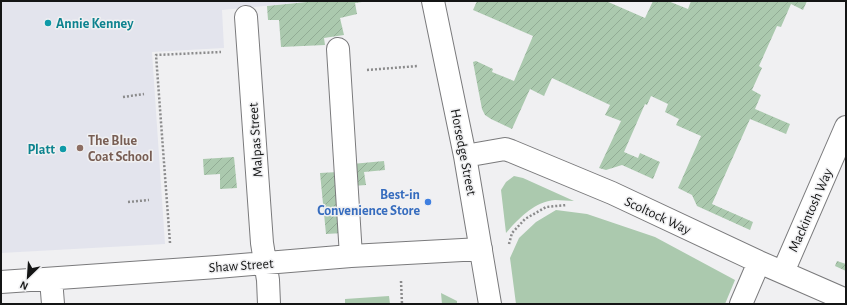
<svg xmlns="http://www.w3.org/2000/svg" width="847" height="305" font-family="'Alegreya Sans',sans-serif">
<defs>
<pattern id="garden-furrows" width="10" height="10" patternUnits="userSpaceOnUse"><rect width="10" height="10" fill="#abc9ae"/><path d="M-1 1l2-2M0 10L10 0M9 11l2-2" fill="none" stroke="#92ac95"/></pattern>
</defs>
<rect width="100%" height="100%" fill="#f0f0f2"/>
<path fill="#e3e4ed" d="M 1,1 L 317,1 L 222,10 L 224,48 L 152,52 L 165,244 L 1,253 Z"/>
<path fill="#abc9ae" d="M 514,176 L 523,178 L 574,201 C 568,201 561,200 555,200 C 534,202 519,218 506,233 L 501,190 L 506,182 Z
M 556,210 L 587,214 L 655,237 L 735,280 L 725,304 L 516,304 L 510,258 L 519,238 L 536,222 Z
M 441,293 L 457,301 L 457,304 L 442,304 Z
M 389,296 L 390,304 L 345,304 L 345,299 Z"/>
<path fill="url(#garden-furrows)" d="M 317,1 L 369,1 L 355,3 L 357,14 L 340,18 L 344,35 L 324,38 L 325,45 L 281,47 L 279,20 L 268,20 L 267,6 Z
M 477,1 L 606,1 L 645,18 L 653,1 L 668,1 L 688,9 L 691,1 L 807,1 L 803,10 L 791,4 L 781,27 L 777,26 L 759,66 L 762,68 L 752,90 L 761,95 L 755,109 L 790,124 L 786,134 L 750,119 L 712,204 L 753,222 L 750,230 L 697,206 L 692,195 L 678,188 L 701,136 L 676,125 L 679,119 L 665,112 L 668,104 L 651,96 L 647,105 L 645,104 L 624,152 L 638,158 L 640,153 L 660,162 L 653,179 L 622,165 L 606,170 L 599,168 L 621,121 L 605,115 L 610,105 L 552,78 L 544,96 L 530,89 L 512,129 L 491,119 L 485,115 L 482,109 L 473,62 L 476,61 L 493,69 L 492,72 L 514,81 L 533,36 L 473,10 Z
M 234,157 L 237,188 L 220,189 L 220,174 L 204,175 L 203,159 Z
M 384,161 L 385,170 L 364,172 L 366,185 L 353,186 L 352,164 Z
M 338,172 L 343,233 L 326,234 L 320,173 Z
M 837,261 L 846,264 L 846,271 L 835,266 Z"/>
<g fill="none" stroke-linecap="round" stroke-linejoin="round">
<g stroke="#7a7a7c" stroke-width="24">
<path id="minor" d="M 433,1 L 465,156 L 490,304
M 246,17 L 262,243 L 268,280 L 269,304
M 338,49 L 351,256
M 465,156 L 505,149 L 511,151 L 612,193 L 759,262 L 846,300
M 783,272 L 846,127
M 51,279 L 53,304
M 1,282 L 217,267 L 351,256 L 481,249
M 741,304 L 759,262"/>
</g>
<path stroke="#8b8b8c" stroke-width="2.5" stroke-dasharray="2 2" stroke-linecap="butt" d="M 367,70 L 418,66
M 123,97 L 144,94
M 128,202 L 149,200
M 170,243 L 156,55 L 221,52
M 509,244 L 512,233 L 525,219 L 546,207 L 567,205
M 401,281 L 402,304"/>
<use href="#minor" stroke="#fff" stroke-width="22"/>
</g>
<g fill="#0f9aa8" stroke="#f0f0f2" stroke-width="1.5">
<circle cx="48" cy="23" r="4"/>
<circle cx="63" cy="149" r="4"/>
</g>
<circle fill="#8d6e63" stroke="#f0f0f2" stroke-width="1.5" cx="80" cy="148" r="4"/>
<circle fill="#3f7fe0" stroke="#f0f0f2" stroke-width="1.5" cx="428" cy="202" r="4"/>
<g text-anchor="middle" stroke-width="3" stroke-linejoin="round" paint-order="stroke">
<g font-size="14" font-weight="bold" fill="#0d838f" stroke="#f0f0f2" text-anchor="start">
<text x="56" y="28">Annie Kenney</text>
<text x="55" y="154" text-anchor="end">Platt</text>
</g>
<g font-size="14" font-weight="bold" fill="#785e54" stroke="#f0f0f2" text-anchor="start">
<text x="88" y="145">The Blue<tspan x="88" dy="16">Coat School</tspan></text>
</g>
<g font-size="14" fill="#141515" stroke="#f0f0f2">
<text transform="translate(255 140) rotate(-94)" y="5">Malpas Street</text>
<text transform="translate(464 152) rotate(79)" y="5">Horsedge Street</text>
<text transform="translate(810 210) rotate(-66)" y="5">Mackintosh Way</text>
<text transform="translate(658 215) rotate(25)" y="5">Scoltock Way</text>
<text transform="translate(241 265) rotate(-4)" y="5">Shaw Street</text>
</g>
<g font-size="14" font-weight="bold" fill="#366cbe" stroke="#f0f0f2" text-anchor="end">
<text x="420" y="199">Best-in<tspan x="420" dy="16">Convenience Store</tspan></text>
</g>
</g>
<rect width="847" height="305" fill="none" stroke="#141515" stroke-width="4"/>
<g transform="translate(28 277) rotate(205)" stroke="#f0f0f2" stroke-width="3" paint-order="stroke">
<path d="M0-3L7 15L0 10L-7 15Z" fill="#141515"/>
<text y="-6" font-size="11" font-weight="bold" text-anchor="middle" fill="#141515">N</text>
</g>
</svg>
